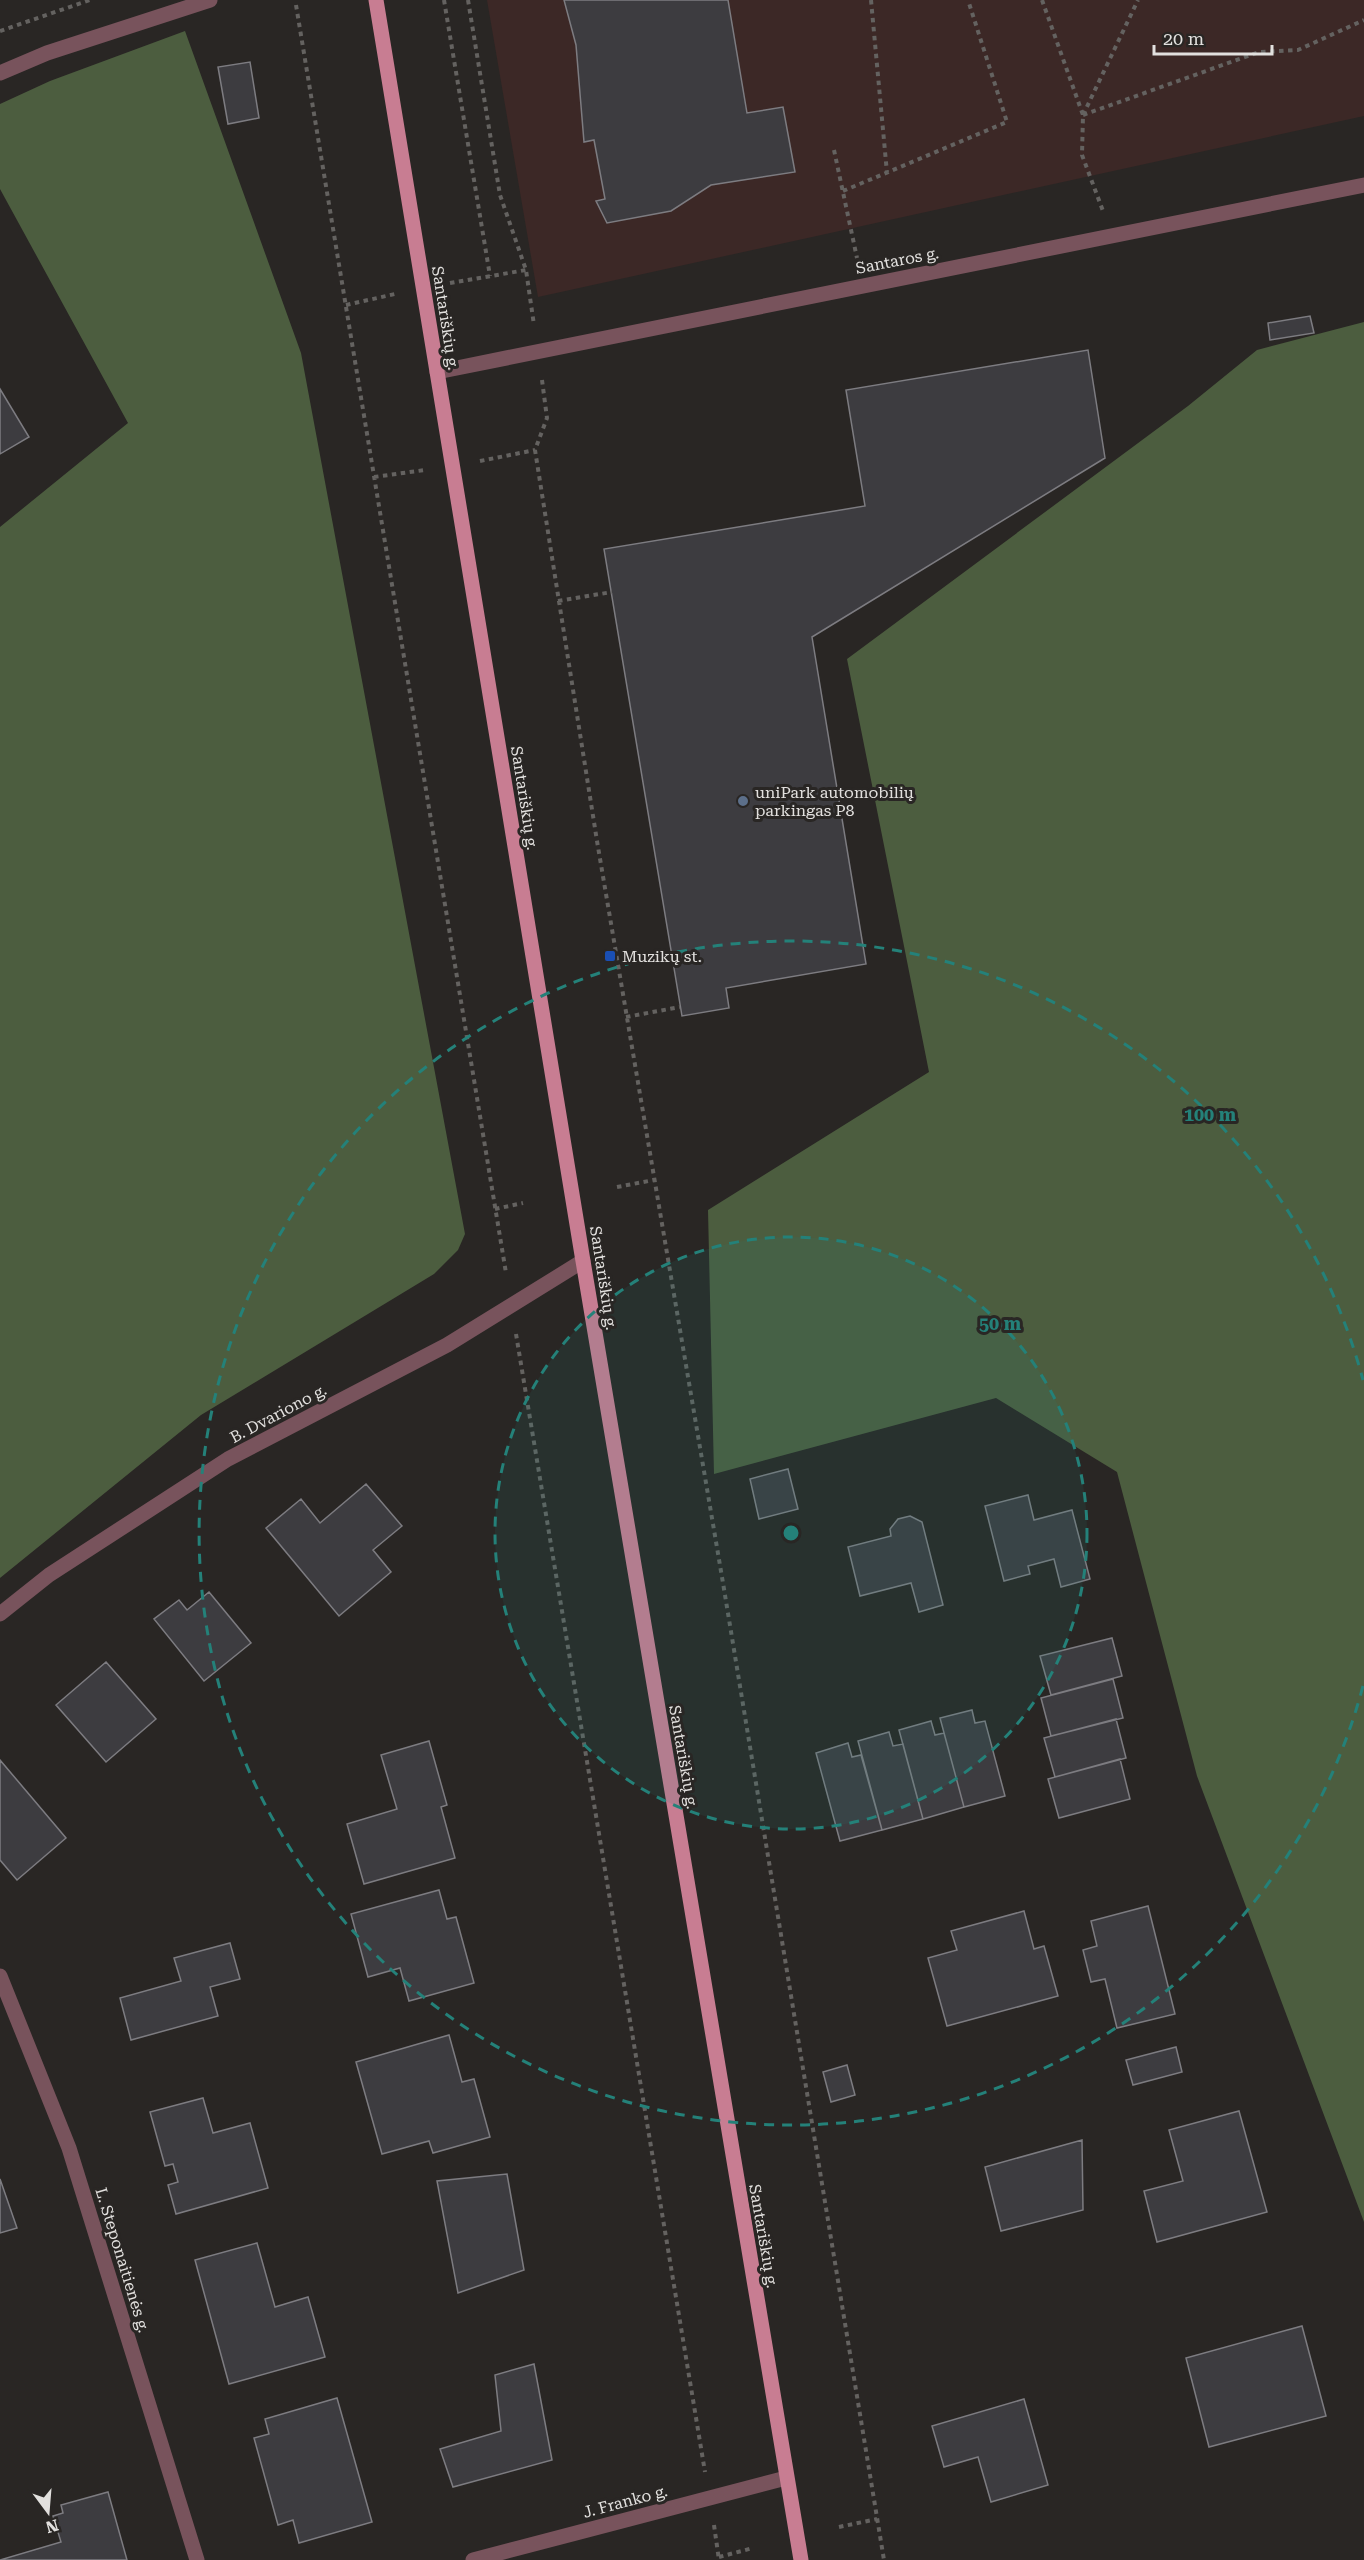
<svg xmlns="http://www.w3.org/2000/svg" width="1364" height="2560" font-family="'Roboto Serif',serif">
<rect width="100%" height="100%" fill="#292624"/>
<path fill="#3c2826" d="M 487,0 L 1364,0 L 1364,116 L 538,297 Z"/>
<path fill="#4c5d3f" d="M 185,31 L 301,353 L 465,1234 L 458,1250 L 434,1274 L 201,1415 L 0,1578 L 0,527 L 128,423 L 0,189 L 0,104 L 50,81 Z
M 1364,322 L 1364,2222 L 1197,1776 L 1117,1472 L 996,1398 L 714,1474 L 708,1210 L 929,1072 L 847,659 L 1188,406 L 1257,350 Z"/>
<path fill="#3d3c40" stroke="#7d7c81" stroke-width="1.5" d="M 564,0 L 728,0 L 747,113 L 783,107 L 795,172 L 711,185 L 671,211 L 607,223 L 596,201 L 605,199 L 594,140 L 584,142 L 576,45 Z
M 250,62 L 259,118 L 228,124 L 218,67 Z
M 1310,316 L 1314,333 L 1270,340 L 1268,323 Z
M 1088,350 L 1105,458 L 812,637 L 866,964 L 726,988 L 729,1008 L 682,1016 L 604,549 L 865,506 L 846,390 Z
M 0,389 L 29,437 L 0,454 Z
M 788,1469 L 798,1509 L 759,1519 L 750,1479 Z
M 366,1484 L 402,1526 L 373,1550 L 391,1572 L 339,1616 L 266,1528 L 301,1499 L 320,1523 Z
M 1028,1495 L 1034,1520 L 1072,1510 L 1090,1579 L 1061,1587 L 1054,1559 L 1028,1566 L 1030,1574 L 1004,1581 L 985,1506 Z
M 910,1516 L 922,1522 L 943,1605 L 919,1612 L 911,1583 L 860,1596 L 848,1547 L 891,1536 L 890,1529 L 898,1519 Z
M 209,1592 L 251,1643 L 204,1681 L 154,1619 L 179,1600 L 187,1610 Z
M 1112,1638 L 1122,1676 L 1051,1695 L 1040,1656 Z
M 106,1662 L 156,1719 L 106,1762 L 56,1705 Z
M 1113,1679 L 1123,1718 L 1051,1736 L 1041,1698 Z
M 972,1710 L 975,1723 L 985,1721 L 1005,1796 L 964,1807 L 940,1718 Z
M 1116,1719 L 1126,1758 L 1055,1777 L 1044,1738 Z
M 931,1721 L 935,1735 L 944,1733 L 964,1807 L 923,1819 L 899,1730 Z
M 889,1732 L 893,1746 L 903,1744 L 923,1819 L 882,1830 L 858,1741 Z
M 429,1741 L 447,1805 L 441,1807 L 455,1858 L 364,1884 L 347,1824 L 397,1809 L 381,1755 Z
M 848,1743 L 852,1757 L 861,1755 L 882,1830 L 840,1841 L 816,1753 Z
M 1120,1759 L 1130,1799 L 1059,1818 L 1048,1779 Z
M 0,1760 L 66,1838 L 17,1880 L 0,1860 Z
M 439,1890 L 447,1919 L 456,1917 L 474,1983 L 409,2001 L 400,1968 L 368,1977 L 351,1914 Z
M 1148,1906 L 1175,2014 L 1117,2028 L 1105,1979 L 1091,1982 L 1083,1950 L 1097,1946 L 1091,1921 Z
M 1024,1911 L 1034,1949 L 1044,1946 L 1058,1996 L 947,2026 L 928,1958 L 957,1950 L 951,1931 Z
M 230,1943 L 240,1979 L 210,1987 L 218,2016 L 131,2040 L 120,1998 L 181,1981 L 174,1958 Z
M 449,2035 L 462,2082 L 474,2079 L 490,2137 L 433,2153 L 429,2141 L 382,2154 L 356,2062 Z
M 1176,2047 L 1182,2072 L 1133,2085 L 1126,2060 Z
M 847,2065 L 855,2095 L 831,2102 L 823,2072 Z
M 203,2098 L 213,2133 L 250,2123 L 268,2188 L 176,2214 L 168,2185 L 178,2182 L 173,2164 L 165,2166 L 150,2112 Z
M 1239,2111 L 1267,2212 L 1157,2242 L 1144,2191 L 1183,2181 L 1169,2130 Z
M 1082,2140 L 1083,2210 L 1001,2231 L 985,2167 Z
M 507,2174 L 524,2270 L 458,2293 L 437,2181 Z
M 0,2179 L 17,2228 L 0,2233 Z
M 257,2243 L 275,2307 L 308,2297 L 325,2357 L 229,2384 L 195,2260 Z
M 1302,2326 L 1326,2416 L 1209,2447 L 1186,2358 Z
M 534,2364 L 552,2460 L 453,2487 L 440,2449 L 501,2431 L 495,2375 Z
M 337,2398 L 372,2522 L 299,2543 L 293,2520 L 278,2525 L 254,2438 L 269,2434 L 265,2419 Z
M 1024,2399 L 1048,2485 L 991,2502 L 978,2457 L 944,2467 L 932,2426 Z
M 108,2492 L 127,2560 L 0,2560 L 61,2542 L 53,2516 L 63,2513 L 61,2505 Z"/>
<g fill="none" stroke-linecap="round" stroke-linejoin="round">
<path stroke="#646260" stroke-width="4" stroke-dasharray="4.5 4.5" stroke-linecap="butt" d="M 444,0 L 490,276
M 468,0 L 500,195 L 526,270 L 534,325
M 871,0 L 887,173
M 1042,0 L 1083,115 L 1082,155 L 1103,211
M 296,5 L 506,1273
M 0,31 L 90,0
M 1083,115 L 1259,52 L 1298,50 L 1364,20
M 1083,115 L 1138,0
M 834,150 L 857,258
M 843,191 L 1007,122 L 968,0
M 450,283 L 526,270
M 346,305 L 395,294
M 542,380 L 547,418 L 535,450 L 597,841 L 723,1583 L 884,2560
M 480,461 L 535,450
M 374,477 L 425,470
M 558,601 L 612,592
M 626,1017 L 680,1007
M 617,1187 L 654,1180
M 495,1209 L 523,1203
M 516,1334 L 705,2472
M 714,2525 L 719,2560
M 839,2527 L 877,2519
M 719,2557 L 753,2548"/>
<path stroke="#78535c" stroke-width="15" d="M 0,73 L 47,53 L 210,0
M 437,372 L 1364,185
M 0,1614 L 49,1575 L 228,1459 L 447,1345 L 583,1261
M 0,1976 L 69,2148 L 197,2560
M 473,2560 L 786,2478"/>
<path stroke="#c87d92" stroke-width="15" d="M 376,0 L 583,1261 L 801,2560"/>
</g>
<circle cx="791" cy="1533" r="296" fill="#248179" fill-opacity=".12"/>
<g fill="none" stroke="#248179" stroke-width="3" stroke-dasharray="10 8">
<circle cx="791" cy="1533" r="296"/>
<path d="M1363 1686A592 592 0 1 1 1363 1380"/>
</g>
<circle fill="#5c6f8a" stroke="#292624" stroke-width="2" cx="743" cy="801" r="6"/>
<rect fill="#1a4fb4" stroke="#292624" stroke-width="2" x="604" y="950" width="12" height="12" rx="3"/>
<g text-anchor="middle" stroke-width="6" stroke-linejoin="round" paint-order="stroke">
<g font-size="16" fill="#e2e0de" stroke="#292624">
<text transform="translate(897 260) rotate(-11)" y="6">Santaros g.</text>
<text transform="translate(446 318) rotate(81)" y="6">Santariškių g.</text>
<text transform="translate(525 798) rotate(81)" y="6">Santariškių g.</text>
<text transform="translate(604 1278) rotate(81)" y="6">Santariškių g.</text>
<text transform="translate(278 1413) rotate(-28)" y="6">B. Dvariono g.</text>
<text transform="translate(684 1757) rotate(80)" y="6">Santariškių g.</text>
<text transform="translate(764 2236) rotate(80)" y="6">Santariškių g.</text>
<text transform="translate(123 2260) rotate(73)" y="6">L. Steponaitienės g.</text>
<text transform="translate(625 2501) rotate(-15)" y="6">J. Franko g.</text>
</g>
<g font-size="16" fill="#e2e0de" stroke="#292624" text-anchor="start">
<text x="755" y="798">uniPark automobilių<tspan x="755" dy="18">parkingas P8</tspan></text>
<text x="622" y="962">Muzikų st.</text>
</g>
</g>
<circle cx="791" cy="1533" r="9" fill="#248179" stroke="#292624" stroke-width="3"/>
<g font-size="18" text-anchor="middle" font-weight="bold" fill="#248179" stroke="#292624" stroke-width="6" stroke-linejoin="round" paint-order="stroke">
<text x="1210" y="1121">100 m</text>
<text x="1000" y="1330">50 m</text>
</g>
<g transform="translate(48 2512) rotate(164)" stroke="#292624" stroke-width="4.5" paint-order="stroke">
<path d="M0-4.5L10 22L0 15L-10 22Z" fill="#e2e0de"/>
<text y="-9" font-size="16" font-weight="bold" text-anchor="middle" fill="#e2e0de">N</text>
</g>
<path d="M1154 45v9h118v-9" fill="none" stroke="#e2e0de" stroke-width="3"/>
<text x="1163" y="45" font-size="18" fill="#e2e0de" stroke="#292624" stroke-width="4.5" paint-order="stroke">20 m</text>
</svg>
